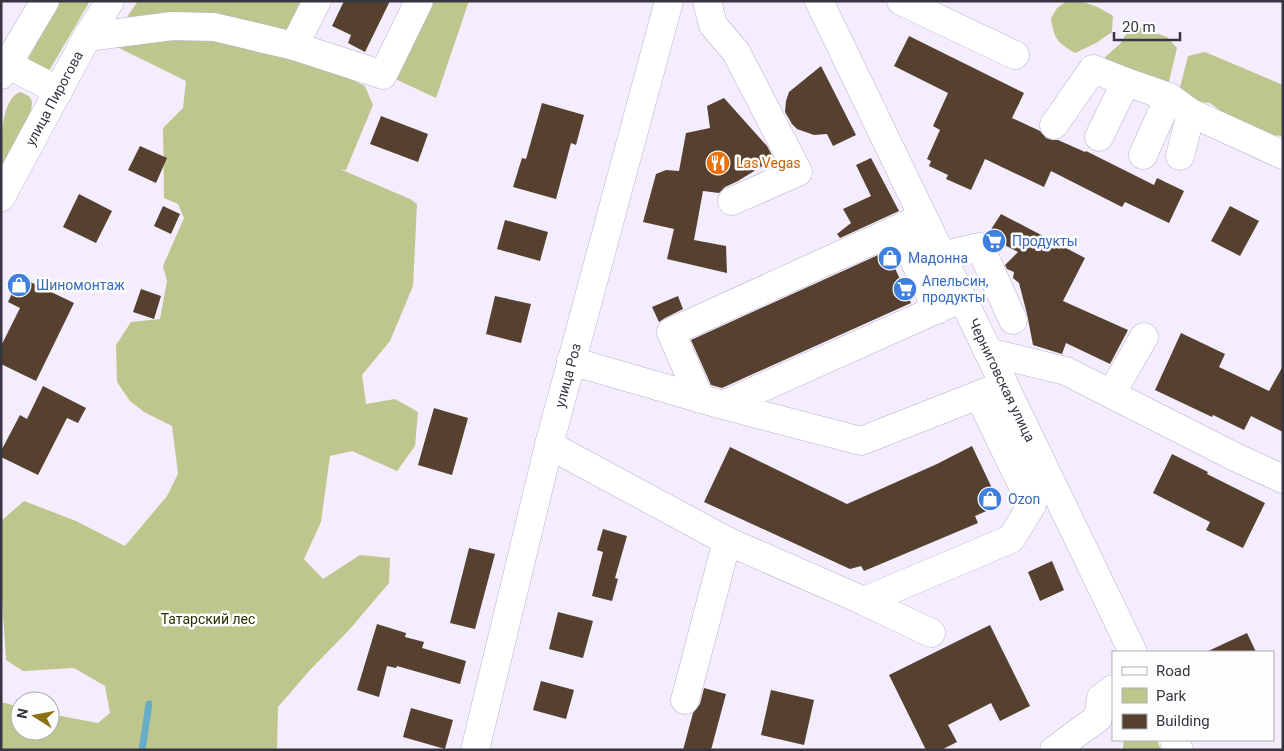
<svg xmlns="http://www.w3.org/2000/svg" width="1284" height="751" font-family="Roboto,sans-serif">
<rect width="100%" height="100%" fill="#f3edfe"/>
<path fill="#bec68d" d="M 60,1 L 90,1 L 50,69 L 44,72 L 28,62 L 29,57 Z
M 138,1 L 309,1 L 291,38 L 118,30 Z
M 431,1 L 469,1 L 436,98 L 393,78 Z
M 1067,1 C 1086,1 1098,6 1113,16 L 1112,32 L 1096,43 L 1075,53 C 1057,42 1054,39 1051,18 L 1057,8 Z
M 1132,25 L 1167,37 L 1177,48 L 1168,86 L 1107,64 L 1105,57 L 1120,44 Z
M 211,34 L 297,53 L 365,86 L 373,105 L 346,170 L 340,169 L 410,199 L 417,204 L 413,286 L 390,341 L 362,375 L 366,404 L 395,399 L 418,412 L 415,446 L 397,471 L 352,451 L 330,456 L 321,522 L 304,559 L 323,579 L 360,555 L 390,558 L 389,583 L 350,629 L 310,670 L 278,707 L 277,750 L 1,750 L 1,702 L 20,707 L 20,731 L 50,731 L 50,714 L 98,723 L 110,713 L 105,686 L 74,668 L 23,671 L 6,660 L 1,583 L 1,521 L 24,501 L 76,521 L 125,546 L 167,496 L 178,474 L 172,426 L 144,412 L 130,401 L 117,382 L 116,345 L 131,322 L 160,319 L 167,281 L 163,266 L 184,218 L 178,204 L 164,198 L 163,128 L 183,108 L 186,81 L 113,45 Z
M 1205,52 L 1283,85 L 1283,136 L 1269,135 L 1222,112 L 1210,103 L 1190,101 L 1178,95 L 1188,56 Z
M 21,92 L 30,97 L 32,102 L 31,111 L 1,167 C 1,146 0,97 21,92 Z
M 1124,740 L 1157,740 L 1161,750 L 1120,750 L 1123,748 Z"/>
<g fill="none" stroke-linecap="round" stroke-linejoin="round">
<path stroke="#68adc7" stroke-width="7" d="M 142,750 L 149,704"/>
</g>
<path fill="#56402f" d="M 344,1 L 390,1 L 365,52 L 348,43 L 351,35 L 332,26 Z
M 909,36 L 1024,93 L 1012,118 L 1040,131 L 1046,138 L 1052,140 L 1058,140 L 1085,152 L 1086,151 L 1154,185 L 1157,178 L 1184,191 L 1169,223 L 1125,202 L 1122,207 L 1051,171 L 1044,187 L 985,159 L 971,190 L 946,179 L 948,175 L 929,166 L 931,161 L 927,159 L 940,130 L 933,126 L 948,93 L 894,66 Z
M 821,66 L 856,135 L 833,146 L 827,134 L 814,135 L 797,129 L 792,124 L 785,112 L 786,101 L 789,92 Z
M 724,98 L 767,146 L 774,159 L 738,181 L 725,187 L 719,193 L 703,191 L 694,240 L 726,246 L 727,273 L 667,259 L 674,229 L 643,222 L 656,174 L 666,170 L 679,171 L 686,133 L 710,128 L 707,106 Z
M 542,103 L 584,115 L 576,145 L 571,143 L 556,199 L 513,187 L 522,158 L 526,159 Z
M 381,116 L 428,134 L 418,162 L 370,144 Z
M 140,146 L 167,158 L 156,183 L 128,170 Z
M 871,158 L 899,211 L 840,238 L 837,234 L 851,223 L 843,209 L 871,196 L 856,165 Z
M 79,194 L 112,211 L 96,243 L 63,227 Z
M 163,206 L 180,214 L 171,234 L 154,226 Z
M 1230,206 L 1259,221 L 1240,256 L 1211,241 Z
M 1001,214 L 1085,258 L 1063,301 L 1128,330 L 1110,364 L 1066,343 L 1062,354 L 1033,345 L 1027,314 L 1019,283 L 1013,278 L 1014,272 L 1007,269 L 1005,265 L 1018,252 L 993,239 L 988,234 Z
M 505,220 L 548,232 L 540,261 L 497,249 Z
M 887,251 L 911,303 L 722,388 L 711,385 L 691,340 Z
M 20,277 L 74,303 L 36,381 L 1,364 L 1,346 L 20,308 L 8,302 Z
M 141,289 L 161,296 L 154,319 L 133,312 Z
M 495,296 L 531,304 L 521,343 L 486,334 Z
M 678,296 L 683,309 L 665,318 L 659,322 L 652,307 Z
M 1181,333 L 1225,354 L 1219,367 L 1269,391 L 1283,366 L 1283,432 L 1251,416 L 1244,430 L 1213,415 L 1212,417 L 1155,390 Z
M 43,386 L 86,408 L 78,423 L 67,418 L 38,475 L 1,457 L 1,451 L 20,415 L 27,419 Z
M 434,408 L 468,418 L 452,475 L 418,465 Z
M 972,446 L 1000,505 L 975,516 L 978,523 L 864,571 L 861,566 L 850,569 L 704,502 L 730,447 L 847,504 L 937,464 Z
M 1172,454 L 1208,472 L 1207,474 L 1265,503 L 1243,548 L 1206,530 L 1210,522 L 1153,493 Z
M 603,529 L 627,536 L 615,578 L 618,579 L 612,601 L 592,596 L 603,552 L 597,550 Z
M 469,548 L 495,554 L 475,629 L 450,623 Z
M 1052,561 L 1064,590 L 1040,601 L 1028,572 Z
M 558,612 L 593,621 L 583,658 L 549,649 Z
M 377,624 L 406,633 L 405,637 L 424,642 L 422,648 L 466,661 L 460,684 L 397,666 L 396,668 L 387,666 L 379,697 L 357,690 Z
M 990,625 L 1030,706 L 1000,721 L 991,703 L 948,725 L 957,742 L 941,750 L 926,750 L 889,675 Z
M 1247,633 L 1256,652 L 1206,652 Z
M 541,681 L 574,690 L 566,719 L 533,710 Z
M 704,688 L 726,694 L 711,750 L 683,750 L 693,713 L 700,704 Z
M 771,690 L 814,700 L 804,745 L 761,735 Z
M 411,708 L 453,720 L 445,749 L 403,737 Z"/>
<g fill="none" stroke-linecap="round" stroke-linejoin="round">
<g stroke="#bab0cc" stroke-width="29">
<g id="minor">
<path d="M 707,1 L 713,25 L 736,52 L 798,172 L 732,201"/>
<path id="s1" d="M 819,1 L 1133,652"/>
<path d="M 901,1 L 1015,55"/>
<path d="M 87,37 L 172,26 L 214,27 L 294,46 L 383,75 L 419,1"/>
<path d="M 294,46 L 317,1"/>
<path d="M 1191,113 L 1283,155"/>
<path d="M 1054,125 L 1093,69 L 1126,82"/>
<path d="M 1099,137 L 1126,82 L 1169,97 L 1191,113 L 1180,156"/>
<path d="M 1143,155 L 1169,97"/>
<path d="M 900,229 L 937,310"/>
<path d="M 941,256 L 980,247 L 1013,320"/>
<path d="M 988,352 L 1066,371 L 1235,457 L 1283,479"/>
<path d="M 571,361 L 723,405 L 861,441 L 1004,385"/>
<path d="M 1111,394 L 1144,337"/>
<path d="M 700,399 L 671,332 L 922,218"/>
<path d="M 723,405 L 962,298"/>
<path d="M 549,445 L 727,541 L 864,601 L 931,633"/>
<path d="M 864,601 L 1011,539 L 1032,505 L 979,396"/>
<path d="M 685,700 L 727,541"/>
<path d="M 1174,740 L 1179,750"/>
<path id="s2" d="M 475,750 L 549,445 L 669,1"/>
<path d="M 1054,750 L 1098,718 L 1101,698 L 1113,689"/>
</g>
</g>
<g stroke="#bab0cc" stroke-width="29">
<g id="major">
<path d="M 7,64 L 59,91"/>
<path d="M 1,75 L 45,1"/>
<path id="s3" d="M 1,197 L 87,37 L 110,1"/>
</g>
</g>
<use href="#minor" stroke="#fff" stroke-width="28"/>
<use href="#major" stroke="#fff" stroke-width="28"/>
</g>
<defs>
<g id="restaurant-disc" transform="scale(1.25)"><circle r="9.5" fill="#e8710a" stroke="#fdfdfd"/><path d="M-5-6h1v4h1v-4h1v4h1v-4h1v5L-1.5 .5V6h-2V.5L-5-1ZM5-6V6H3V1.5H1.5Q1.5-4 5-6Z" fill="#fff"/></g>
<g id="supermarket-disc" transform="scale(1.25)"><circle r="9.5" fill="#3f7fe0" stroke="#fdfdfd"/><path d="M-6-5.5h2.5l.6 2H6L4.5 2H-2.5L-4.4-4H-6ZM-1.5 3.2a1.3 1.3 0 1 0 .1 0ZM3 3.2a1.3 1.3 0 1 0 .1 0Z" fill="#fff"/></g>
<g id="shop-disc" transform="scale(1.25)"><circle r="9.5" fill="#3f7fe0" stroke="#fdfdfd"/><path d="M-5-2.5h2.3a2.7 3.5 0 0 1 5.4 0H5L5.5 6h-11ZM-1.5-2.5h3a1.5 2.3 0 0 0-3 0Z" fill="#fff"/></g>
</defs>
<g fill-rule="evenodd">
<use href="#restaurant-disc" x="718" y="163"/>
<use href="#supermarket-disc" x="994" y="241"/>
<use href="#shop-disc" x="890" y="258"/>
<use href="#shop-disc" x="19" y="285"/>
<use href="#supermarket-disc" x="905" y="289"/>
<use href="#shop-disc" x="990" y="499"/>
</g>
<g text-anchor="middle" stroke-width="5" stroke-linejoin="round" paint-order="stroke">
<g font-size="14" fill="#393540" stroke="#fdfdfd">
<text dy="5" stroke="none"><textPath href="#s3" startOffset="112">улица Пирогова</textPath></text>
<text dy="5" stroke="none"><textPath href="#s2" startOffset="386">улица Роз</textPath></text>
<text dy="5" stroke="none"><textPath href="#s1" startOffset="421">Черниговская улица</textPath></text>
</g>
<g font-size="14" fill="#c56008" stroke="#fdfdfd" text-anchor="start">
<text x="736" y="168">Las Vegas</text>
</g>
<g font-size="14" fill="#366cbe" stroke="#fdfdfd" text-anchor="start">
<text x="1012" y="246">Продукты</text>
<text x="908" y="263">Мадонна</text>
<text x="922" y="286">Апельсин,<tspan x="922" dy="16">продукты</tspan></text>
<text x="36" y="290">Шиномонтаж</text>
<text x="1008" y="504">Ozon</text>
</g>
<g font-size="14" fill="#2d3102" stroke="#fdfdfd">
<text x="208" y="624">Татарский лес</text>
</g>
</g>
<rect width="1284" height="751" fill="none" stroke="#393540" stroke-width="5"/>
<rect x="1112" y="651" width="162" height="90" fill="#fdfdfd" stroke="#afadb1"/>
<rect x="1122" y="667" width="25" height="8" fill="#ffffff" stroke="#afadb1"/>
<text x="1156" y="676" font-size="15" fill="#393540">Road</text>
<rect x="1122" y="688" width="25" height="15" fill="#bec68d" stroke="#afadb1"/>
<text x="1156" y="701" font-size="15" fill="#393540">Park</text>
<rect x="1122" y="714" width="25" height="15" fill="#56402f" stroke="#afadb1"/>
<text x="1156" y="726" font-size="15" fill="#393540">Building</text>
<g transform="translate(35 716) rotate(281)"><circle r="24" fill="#fdfdfd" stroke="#afadb1"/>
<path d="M0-4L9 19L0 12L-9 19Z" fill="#8b7214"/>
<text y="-8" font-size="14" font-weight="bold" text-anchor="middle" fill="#393540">N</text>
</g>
<path d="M1114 32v8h66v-8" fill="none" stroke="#393540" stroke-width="2.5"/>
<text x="1122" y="32" font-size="15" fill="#393540" stroke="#fdfdfd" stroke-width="4" paint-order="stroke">20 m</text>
</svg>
